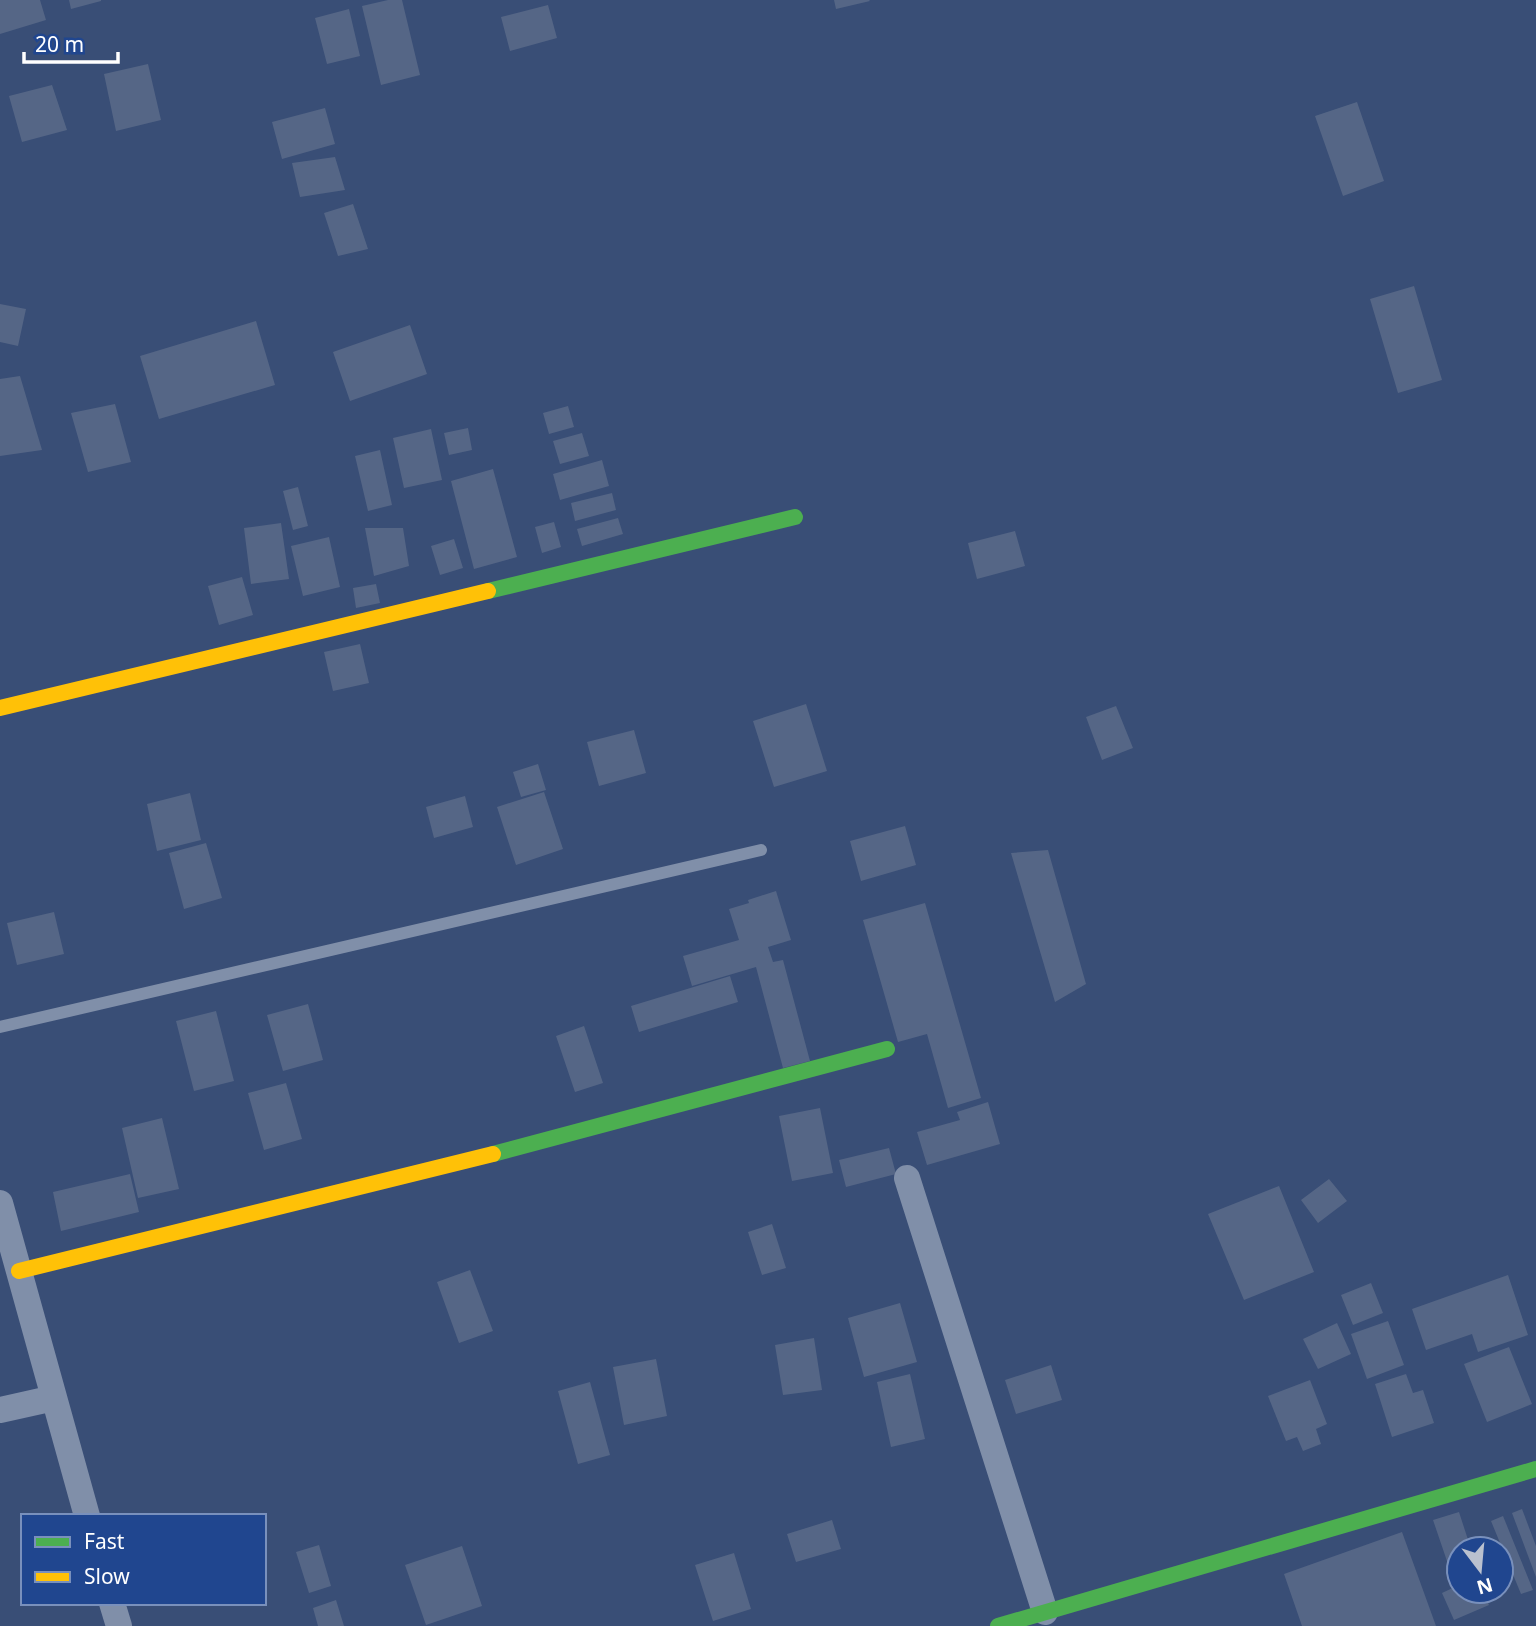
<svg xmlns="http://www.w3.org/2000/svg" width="1536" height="1626" font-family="'Noto Sans',sans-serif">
<rect width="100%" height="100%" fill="#394e76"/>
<path fill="#556686" d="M 0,0 L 40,0 L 46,20 L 0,34 Z
M 69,0 L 101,0 L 101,1 L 71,9 Z
M 388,0 L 402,0 L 420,75 L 381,85 L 362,6 Z
M 834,0 L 869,0 L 870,1 L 836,9 Z
M 548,5 L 557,38 L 510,51 L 501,17 Z
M 349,9 L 360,56 L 327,64 L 315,18 Z
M 148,64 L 161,120 L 116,131 L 104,74 Z
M 52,85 L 67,130 L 22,142 L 9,96 Z
M 1357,102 L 1384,181 L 1343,196 L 1315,116 Z
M 325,108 L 335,144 L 282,159 L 272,122 Z
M 335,157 L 345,190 L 300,197 L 292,163 Z
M 353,204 L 368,249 L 338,256 L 324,213 Z
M 1414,286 L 1442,380 L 1398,393 L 1370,299 Z
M 0,304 L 26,309 L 18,346 L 0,342 Z
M 256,321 L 275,385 L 159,419 L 140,356 Z
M 410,325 L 427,374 L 350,401 L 333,352 Z
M 20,376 L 42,450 L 0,456 L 0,379 Z
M 115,404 L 131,462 L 88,472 L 71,413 Z
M 568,406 L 574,427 L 549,434 L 543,413 Z
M 468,428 L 472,450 L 449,455 L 444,433 Z
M 431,429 L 442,480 L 404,488 L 393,438 Z
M 582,433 L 589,456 L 560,464 L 553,441 Z
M 380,450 L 392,505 L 368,511 L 355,456 Z
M 602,460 L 609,486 L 560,500 L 553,474 Z
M 493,469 L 517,557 L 474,569 L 451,481 Z
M 298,487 L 308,526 L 293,530 L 283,491 Z
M 612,493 L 616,510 L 575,521 L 571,503 Z
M 618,518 L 623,534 L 582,546 L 577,529 Z
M 554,522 L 561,547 L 542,553 L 535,527 Z
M 281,523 L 289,579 L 251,584 L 244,528 Z
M 365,528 L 403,528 L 409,566 L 374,576 Z
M 1015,531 L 1025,566 L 977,579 L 968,543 Z
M 329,537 L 340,587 L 303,596 L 291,546 Z
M 454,539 L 463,568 L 440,575 L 431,546 Z
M 242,577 L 253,615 L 219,625 L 208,586 Z
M 376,584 L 380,603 L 356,608 L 353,588 Z
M 360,644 L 369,683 L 333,691 L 324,652 Z
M 806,704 L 827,771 L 774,787 L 753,721 Z
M 1116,706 L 1133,748 L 1102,760 L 1086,717 Z
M 634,730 L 646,773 L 599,786 L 587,742 Z
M 538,764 L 546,790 L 521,797 L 513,772 Z
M 544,792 L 563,849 L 516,865 L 497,807 Z
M 190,793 L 201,840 L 157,851 L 147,804 Z
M 465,796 L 473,827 L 434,838 L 426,807 Z
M 905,826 L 916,865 L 861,881 L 850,841 Z
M 206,843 L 222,898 L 184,909 L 169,853 Z
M 1048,850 L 1086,984 L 1055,1002 L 1011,853 Z
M 776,891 L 791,940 L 768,947 L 773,962 L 783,960 L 810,1061 L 783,1068 L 756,967 L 692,986 L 683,956 L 739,940 L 729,909 L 749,903 L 748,900 Z
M 925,903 L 981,1098 L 948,1108 L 927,1034 L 898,1042 L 863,920 Z
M 54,912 L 64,954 L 17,965 L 7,923 Z
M 730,976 L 738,1002 L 639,1032 L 631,1006 Z
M 308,1004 L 323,1060 L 283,1071 L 267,1015 Z
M 216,1011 L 234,1081 L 194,1091 L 176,1021 Z
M 584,1026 L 603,1083 L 575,1092 L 556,1036 Z
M 286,1083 L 302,1139 L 264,1150 L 248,1093 Z
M 988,1102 L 1000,1144 L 927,1165 L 917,1132 L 960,1120 L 957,1112 Z
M 820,1108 L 833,1173 L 792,1181 L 779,1116 Z
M 162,1118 L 179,1189 L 138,1198 L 122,1128 Z
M 889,1148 L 896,1174 L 846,1187 L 839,1160 Z
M 130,1174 L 139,1212 L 61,1231 L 53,1192 Z
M 1329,1179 L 1347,1201 L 1318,1223 L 1301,1200 Z
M 1279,1186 L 1314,1272 L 1244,1300 L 1208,1214 Z
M 772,1224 L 786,1268 L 762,1275 L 748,1232 Z
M 470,1270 L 493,1331 L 459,1343 L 437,1282 Z
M 1508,1275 L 1528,1335 L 1478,1352 L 1472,1334 L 1426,1350 L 1412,1309 Z
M 1371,1283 L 1383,1313 L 1353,1325 L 1341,1295 Z
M 900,1303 L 917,1362 L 864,1377 L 848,1318 Z
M 1388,1321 L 1404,1365 L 1367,1379 L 1351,1334 Z
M 1337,1323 L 1351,1354 L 1318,1369 L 1303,1339 Z
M 814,1338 L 822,1390 L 783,1395 L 775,1345 Z
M 1509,1347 L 1532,1404 L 1487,1422 L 1464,1364 Z
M 656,1359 L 667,1416 L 624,1425 L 613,1367 Z
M 1051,1365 L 1062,1400 L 1016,1414 L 1005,1380 Z
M 910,1374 L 925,1439 L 891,1447 L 877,1382 Z
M 1406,1374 L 1413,1393 L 1423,1390 L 1434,1423 L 1392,1437 L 1375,1384 Z
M 1310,1380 L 1327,1424 L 1316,1429 L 1321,1444 L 1303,1451 L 1297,1437 L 1286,1441 L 1268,1396 Z
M 590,1382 L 610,1455 L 578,1464 L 558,1391 Z
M 1522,1509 L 1536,1546 L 1536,1577 L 1512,1513 Z
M 1459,1512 L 1471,1549 L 1459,1549 L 1459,1560 L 1448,1564 L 1433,1520 Z
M 1503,1516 L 1533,1590 L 1521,1594 L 1491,1521 Z
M 832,1520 L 841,1549 L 796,1562 L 787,1534 Z
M 1402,1532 L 1436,1626 L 1302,1626 L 1284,1574 Z
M 319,1545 L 331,1586 L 309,1593 L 296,1552 Z
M 462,1546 L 482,1606 L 426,1625 L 405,1565 Z
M 734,1553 L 751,1609 L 713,1621 L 695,1565 Z
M 1459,1585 L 1459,1591 L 1483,1591 L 1489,1605 L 1454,1620 L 1442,1593 Z
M 336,1600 L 344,1626 L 318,1626 L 313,1608 Z"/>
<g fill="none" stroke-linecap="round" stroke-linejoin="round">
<path stroke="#808fa9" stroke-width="12" d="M 0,1027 L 761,850"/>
<path stroke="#808fa9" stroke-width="26" d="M 907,1178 L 1045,1612
M 0,1203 L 87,1516
M 0,1410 L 54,1398
M 112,1603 L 119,1626"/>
<path stroke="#4caf50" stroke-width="16" d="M 488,591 L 795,517
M 493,1154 L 887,1049
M 998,1626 L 1536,1469"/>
<path stroke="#ffc107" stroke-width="16" d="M 0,708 L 488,591
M 19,1271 L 493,1154"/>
</g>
<rect x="21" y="1514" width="245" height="91" fill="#20468f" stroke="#7990bc" stroke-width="2"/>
<rect x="35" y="1537" width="35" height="10" fill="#4caf50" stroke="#7990bc" stroke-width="2"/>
<text x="84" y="1549" font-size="21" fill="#ffffff">Fast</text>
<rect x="35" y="1572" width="35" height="10" fill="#ffc107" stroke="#7990bc" stroke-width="2"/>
<text x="84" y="1584" font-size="21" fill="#ffffff">Slow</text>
<g transform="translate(1480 1570) rotate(164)"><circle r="33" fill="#20468f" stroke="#7990bc" stroke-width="2"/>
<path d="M0-5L12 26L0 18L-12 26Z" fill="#bac1cf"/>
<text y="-10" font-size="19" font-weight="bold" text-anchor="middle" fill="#ffffff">N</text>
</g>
<path d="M24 52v10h94v-10" fill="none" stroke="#ffffff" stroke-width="3.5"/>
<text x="35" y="52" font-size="21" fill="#ffffff" stroke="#20468f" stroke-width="5" paint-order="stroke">20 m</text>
</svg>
